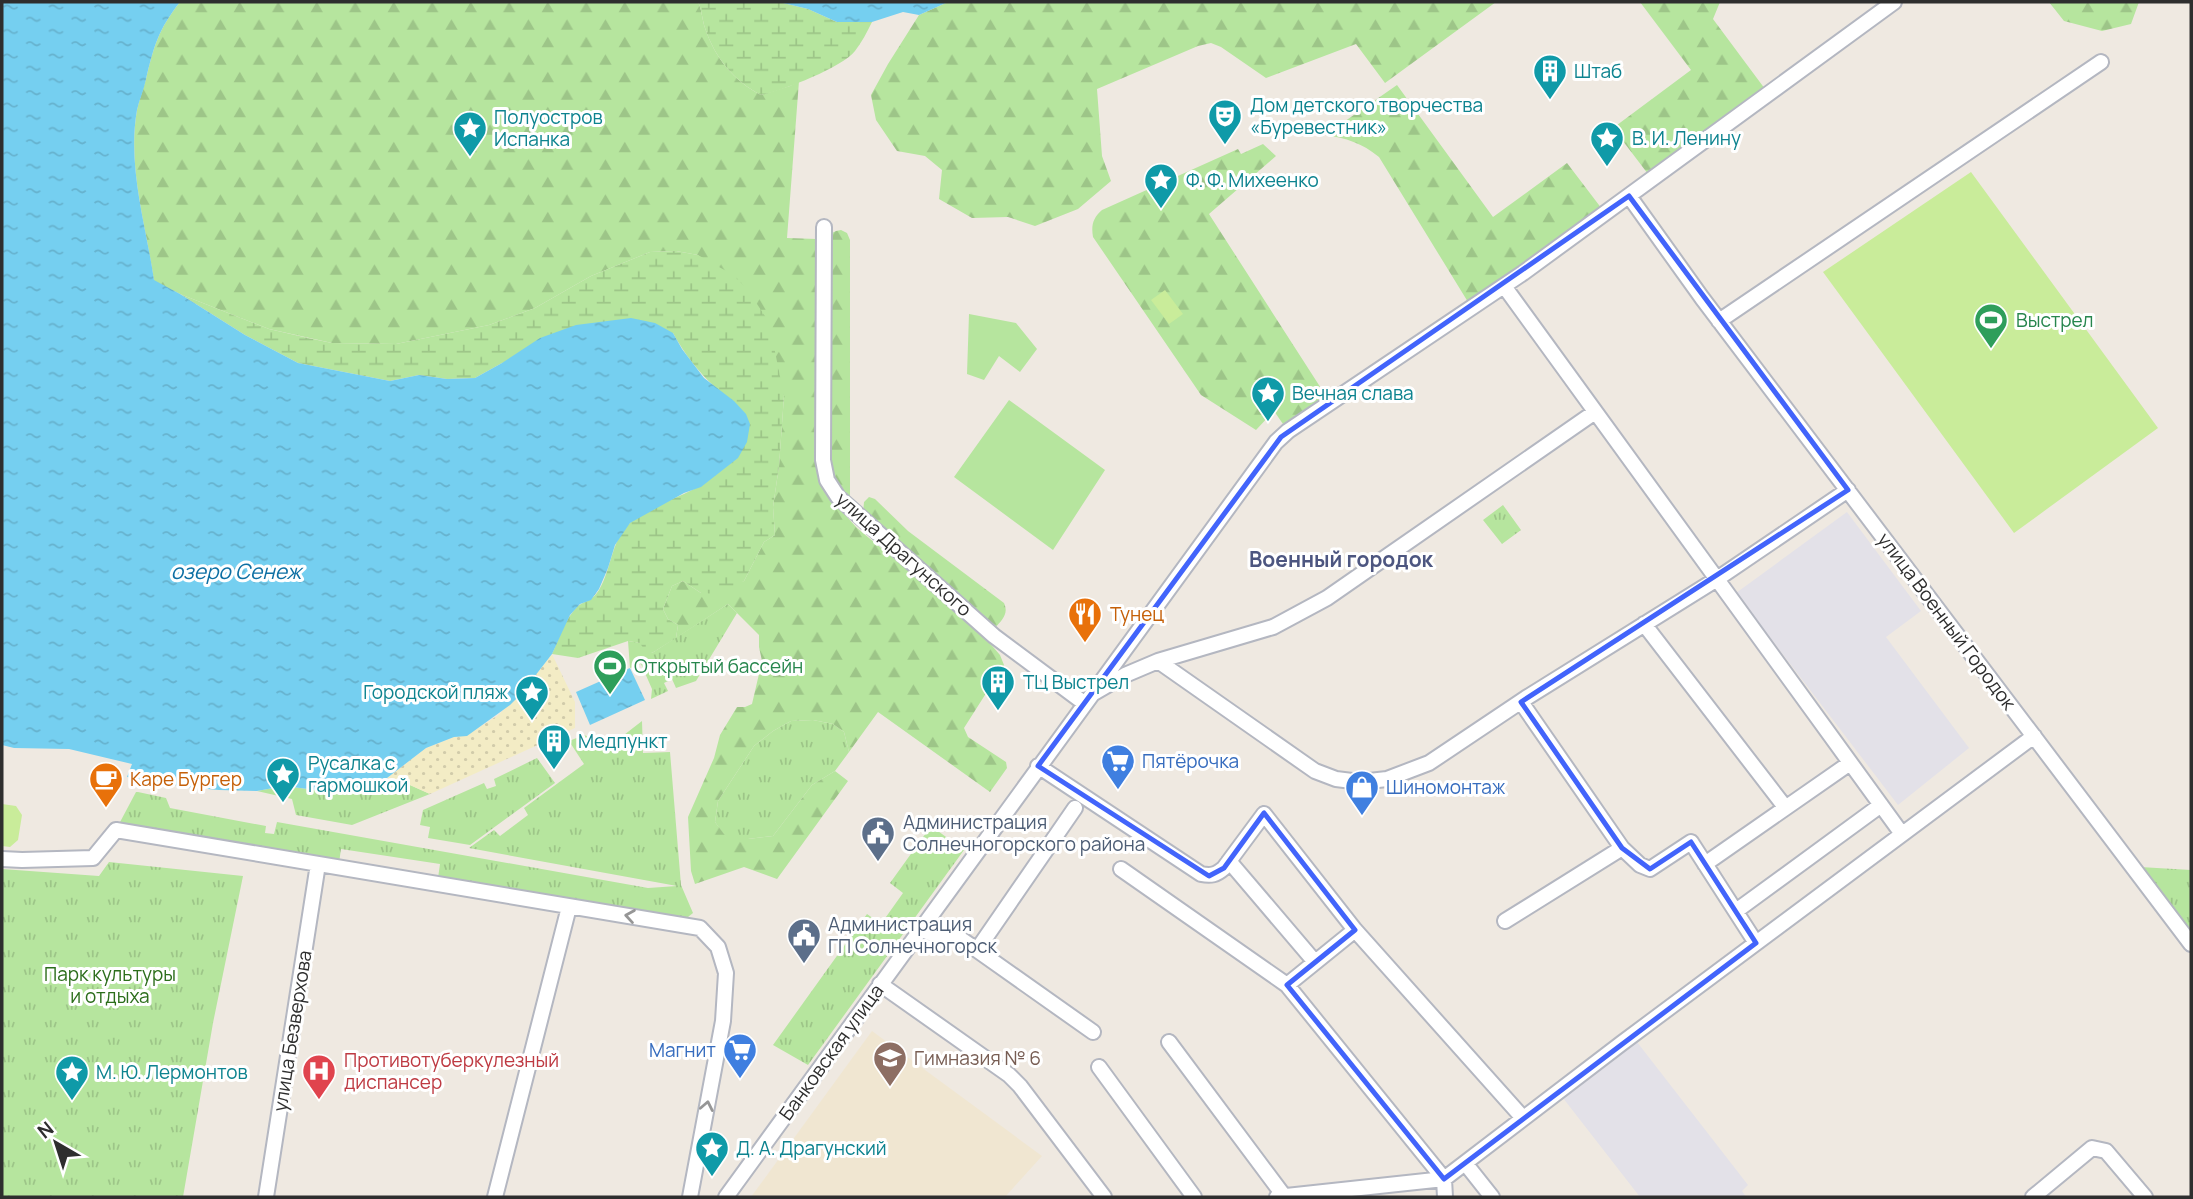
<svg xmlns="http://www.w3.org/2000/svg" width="2193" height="1199" font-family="Manrope,sans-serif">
<defs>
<pattern id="grass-tufts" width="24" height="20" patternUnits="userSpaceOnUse" patternTransform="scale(1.75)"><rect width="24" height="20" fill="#b6e59e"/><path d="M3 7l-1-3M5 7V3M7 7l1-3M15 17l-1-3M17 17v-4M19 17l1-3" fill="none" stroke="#9dc588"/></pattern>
<pattern id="forest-firs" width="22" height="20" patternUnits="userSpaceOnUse" patternTransform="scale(1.75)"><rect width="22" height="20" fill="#b6e59e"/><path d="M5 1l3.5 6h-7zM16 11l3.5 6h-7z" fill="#9dc588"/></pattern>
<pattern id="wetland-marsh" width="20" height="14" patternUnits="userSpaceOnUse" patternTransform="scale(1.75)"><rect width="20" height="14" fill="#b6e59e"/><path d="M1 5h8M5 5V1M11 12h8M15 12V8" fill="none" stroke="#9dc588"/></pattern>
<pattern id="sand-dots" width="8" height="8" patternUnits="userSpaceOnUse" patternTransform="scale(1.75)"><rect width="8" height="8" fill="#f3ecc5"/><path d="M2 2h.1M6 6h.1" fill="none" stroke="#d1cbaa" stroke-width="1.8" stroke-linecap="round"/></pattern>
<pattern id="water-ripples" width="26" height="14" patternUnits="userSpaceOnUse" patternTransform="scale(1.75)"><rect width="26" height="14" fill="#75cff0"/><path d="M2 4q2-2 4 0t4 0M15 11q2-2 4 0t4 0" fill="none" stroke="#66b2ce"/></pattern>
</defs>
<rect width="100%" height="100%" fill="#efe9e1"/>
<path fill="#e3e1e8" d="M 1847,512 L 1921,611 L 1886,637 L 1969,748 L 1898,805 L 1736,593 Z
M 1637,1042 L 1748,1185 L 1742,1191 L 1746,1197 L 1640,1197 L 1563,1098 Z"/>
<path fill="#f0e6d1" d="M 872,1031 L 1042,1156 L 1005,1197 L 751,1197 Z"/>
<path fill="url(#grass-tufts)" d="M 1503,505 L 1521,530 L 1502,544 L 1483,520 Z
M 728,604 L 737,613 L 696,681 L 676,688 L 672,679 L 664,683 L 668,691 L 651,699 L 652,689 L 641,664 L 630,668 L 628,641 L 641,643 L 652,653 Z
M 813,720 L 833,724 L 844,732 L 849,752 L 835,771 L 812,785 L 773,836 L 748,839 L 727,839 L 715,822 L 718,801 L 754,746 L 773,731 L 791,721 Z
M 642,721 L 643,753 L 670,752 L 681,885 L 693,913 L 688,917 L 680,918 L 438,878 L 440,864 L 341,849 L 339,863 L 119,824 L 136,792 L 138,792 L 166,798 L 170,808 L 266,826 L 265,833 L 274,834 L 277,822 L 648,888 L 677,886 L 469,848 L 494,830 L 500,836 L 528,815 L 524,808 L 584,764 L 569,741 L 584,735 L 611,745 Z
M 537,758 L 555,783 L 470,845 L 428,838 L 430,827 L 420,825 L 423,810 L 484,783 L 487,789 L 496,786 L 494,779 Z
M 387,778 L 392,781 L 401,781 L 430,794 L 352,825 L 296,815 L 292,799 L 257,791 L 284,786 L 332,792 L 355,791 Z
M 931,826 L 964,850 L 808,1065 L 773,1045 L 867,914 L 881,924 L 903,893 L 890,883 Z
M 109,862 L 243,876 L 213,1023 L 183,1197 L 2,1197 L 2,869 L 99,876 Z
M 2140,867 L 2191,870 L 2191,937 Z"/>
<path fill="url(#forest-firs)" d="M 180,2 L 698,2 C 702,10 702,19 705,28 C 715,58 734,81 761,95 L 790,86 L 799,81 L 787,238 L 817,239 L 822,480 L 828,496 L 857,528 L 975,626 L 1000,655 L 1004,665 L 964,728 L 968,737 L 1006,762 L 1007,768 L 990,792 L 878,712 L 849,752 L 844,732 L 833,724 L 813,720 L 791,721 L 773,731 L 754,746 L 718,801 L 715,822 L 727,838 L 748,839 L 773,836 L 812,785 L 835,771 L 848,781 L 777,879 L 744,867 L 695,884 L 691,871 L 688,817 L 714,758 L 720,735 L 737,707 L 745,707 L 752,704 L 762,661 L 759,647 L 759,635 L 728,604 L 676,638 L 678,625 L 668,619 L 663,609 L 672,586 L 683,581 L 701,593 L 744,581 L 764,542 L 775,535 L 773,507 L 779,466 L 784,396 L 698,255 L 676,251 L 650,252 L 591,276 L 535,308 L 489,325 L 396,344 L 332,343 L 269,329 L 180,294 L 154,281 C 146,225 127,167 137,110 C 139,100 143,90 146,79 C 154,46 158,30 180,2 Z
M 948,2 L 1496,2 L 1385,83 L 1356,44 L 1266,78 L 1221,47 L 1211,43 L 1198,46 L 1097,89 L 1102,156 L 1111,181 L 1078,209 L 1035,226 L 1008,217 L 972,218 L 939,199 L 942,170 L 925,156 L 897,151 L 876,120 L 871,95 L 888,64 L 919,15 Z
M 1640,2 L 1720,2 L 1713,19 L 1765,89 L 1648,174 L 1613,128 L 1691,70 Z
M 2049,2 L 2139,2 L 2131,24 L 2102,31 L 2064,21 Z
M 1397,85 L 1493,217 L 1567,163 L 1602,209 L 1520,269 L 1468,302 L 1379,157 C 1362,143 1346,138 1325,135 Z
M 1263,144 L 1276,156 L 1209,214 L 1326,396 L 1283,424 L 1274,411 L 1256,430 L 1201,395 L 1093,237 C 1091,225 1093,218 1102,210 L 1238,149 L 1241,154 Z
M 841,230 L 847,233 L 850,240 L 850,504 L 829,475 L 830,234 L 836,231 Z
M 869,497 L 875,499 L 908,531 L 1004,603 C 1009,614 1002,620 995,628 L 863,513 L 864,502 Z"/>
<path fill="url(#wetland-marsh)" d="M 698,2 L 779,2 L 808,9 L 837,22 L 872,22 C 867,32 862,42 855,51 C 843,67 782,91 761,95 C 734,81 715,58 705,28 C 702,19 702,10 698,2 Z
M 676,251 L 698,255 L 735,276 L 749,292 L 769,322 L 784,396 L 779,466 L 773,507 L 775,535 L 764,542 L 744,581 L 720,594 L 701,593 L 683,581 L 672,586 L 663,609 L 668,619 L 678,625 L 676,638 L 652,653 L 645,651 L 640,643 L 628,641 L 578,658 L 552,654 C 559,639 565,618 578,606 C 586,600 593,600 599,590 C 612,568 611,539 631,522 C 656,501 692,496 716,474 L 715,387 C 698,372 684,353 673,333 L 502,363 L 475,378 L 447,379 L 419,375 L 390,381 L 298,363 L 245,335 L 180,294 L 269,329 L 308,338 L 332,343 L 396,344 L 489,325 L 535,308 L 591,276 L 650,252 Z"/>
<path fill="url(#sand-dots)" d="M 552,654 L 575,702 L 575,728 L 430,794 L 401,781 L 392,781 L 387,778 L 426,748 L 454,737 L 467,735 L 497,716 L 521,694 Z"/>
<path fill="#b6e59e" d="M 969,314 L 1016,323 L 1037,349 L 1020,372 L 999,356 L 984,380 L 967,374 Z
M 1009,400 L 1105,470 L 1053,550 L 954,477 Z"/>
<path fill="#c9ec9a" d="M 1971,172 L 2158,428 L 2014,533 L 1823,272 Z
M 1165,290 L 1183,314 L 1169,324 L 1151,300 Z
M 2,804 L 16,806 L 22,815 L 18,840 L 10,847 L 2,846 Z"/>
<path fill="url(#water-ripples)" d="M 2,2 L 180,2 C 158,30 154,46 146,79 C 144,90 139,100 137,110 C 127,166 146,225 154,280 L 180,294 L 245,335 L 298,363 L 390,381 L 419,375 L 447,379 L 475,378 L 502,363 L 540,338 L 576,325 L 631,318 L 655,323 L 673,333 L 682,349 L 704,378 L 734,401 L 746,414 L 750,424 L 747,442 L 738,458 L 701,487 L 684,493 L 630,523 L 615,545 L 608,568 L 599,589 L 591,600 L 580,604 L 570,615 L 552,654 L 521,694 L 510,705 L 467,736 L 454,737 L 426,748 L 387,778 L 355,791 L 332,792 L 284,786 L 257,791 L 219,790 L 185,787 L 127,777 L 132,764 L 69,749 L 14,748 L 2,745 Z
M 779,2 L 948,2 L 919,15 L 903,12 L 872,22 L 837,22 L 808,9 Z
M 630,668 L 645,700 L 590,725 L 576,692 Z"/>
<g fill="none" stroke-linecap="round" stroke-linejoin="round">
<g stroke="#b4b7c1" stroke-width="18">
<path id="minor" d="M 1629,196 L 1702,298 L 2191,944
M 824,227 L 823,460 L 827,480 L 838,497 L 994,636 L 1084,703
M 1504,286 L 1902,834
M 1719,321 L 2101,62
M 1644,624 L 1785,807
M 1158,661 L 1315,771 L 1336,779 L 1360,782 L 1387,779 L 1429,763 L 1526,698 L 1717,579 L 1848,490
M 1094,693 L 1125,675 L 1158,661 L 1273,627 L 1327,598 L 1595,412
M 1521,702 L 1622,848 L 1640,865 L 1650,869 L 1691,842 L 1756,943
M 1038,766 L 1201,874 C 1211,876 1216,875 1224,868 L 1264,814 L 1355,930 L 1523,1118
M 2,859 L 22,860 L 93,858 L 116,830 L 700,928 L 718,947 L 726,973 L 723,1021 L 690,1197
M 1229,861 L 1315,962
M 1705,864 L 1850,763
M 1121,869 L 1287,985 L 1444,1179
M 1736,911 L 1881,805
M 1505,921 L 1622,848
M 919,929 L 935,935 L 952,933 L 977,950 L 1075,808
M 977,950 L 1093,1032
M 880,984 L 1009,1075 L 1020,1086 L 1104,1197
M 1287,985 L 1355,930
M 1169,1042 L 1284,1196
M 1099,1067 L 1194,1197
M 1465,1163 L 1492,1197
M 1444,1179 L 1622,1043 L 2034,736
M 1444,1179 L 1445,1197
M 266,1197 L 318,864
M 495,1197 L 569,907
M 726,1197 L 1276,442 L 1288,431 L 1523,273 L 1894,2
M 1277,1197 L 1444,1179
M 2033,1197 L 2092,1148 L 2106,1151 L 2145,1197"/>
</g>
<use href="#minor" stroke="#fff" stroke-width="14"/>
</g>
<defs><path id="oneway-chevron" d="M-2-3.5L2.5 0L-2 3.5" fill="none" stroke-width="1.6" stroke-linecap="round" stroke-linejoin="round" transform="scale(1.75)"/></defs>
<g stroke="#969696">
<use href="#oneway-chevron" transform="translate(630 916) rotate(-171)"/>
<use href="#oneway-chevron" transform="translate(707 1106) rotate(-79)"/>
</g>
<path fill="none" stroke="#4264fb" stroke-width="5" stroke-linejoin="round" d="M 1629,196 L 1848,490 L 1521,702 L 1622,848 L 1650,869 L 1691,842 L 1756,943 L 1444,1179 L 1287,985 L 1355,930 L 1264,813 L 1224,868 L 1209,876 L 1038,766 L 1281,437 Z"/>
<defs>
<g id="building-pin" transform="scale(1.75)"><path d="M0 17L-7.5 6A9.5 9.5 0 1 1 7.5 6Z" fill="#0f9aa8" stroke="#fff"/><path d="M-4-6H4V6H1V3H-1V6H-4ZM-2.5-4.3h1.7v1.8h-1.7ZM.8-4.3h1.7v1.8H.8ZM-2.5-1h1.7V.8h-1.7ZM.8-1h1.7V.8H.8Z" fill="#fff"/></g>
<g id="theatre-pin" transform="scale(1.75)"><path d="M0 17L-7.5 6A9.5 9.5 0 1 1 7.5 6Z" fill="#0f9aa8" stroke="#fff"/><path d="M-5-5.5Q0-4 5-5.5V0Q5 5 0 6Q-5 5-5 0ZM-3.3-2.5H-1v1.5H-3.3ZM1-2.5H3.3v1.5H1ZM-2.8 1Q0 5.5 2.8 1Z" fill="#fff"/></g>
<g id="sight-pin" transform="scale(1.75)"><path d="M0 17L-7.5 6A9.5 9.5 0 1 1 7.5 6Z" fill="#0f9aa8" stroke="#fff"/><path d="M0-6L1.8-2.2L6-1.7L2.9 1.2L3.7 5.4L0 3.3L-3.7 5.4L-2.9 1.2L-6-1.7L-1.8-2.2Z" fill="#fff"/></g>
<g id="stadium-pin" transform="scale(1.75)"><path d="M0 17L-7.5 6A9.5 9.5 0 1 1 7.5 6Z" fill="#2e9e5b" stroke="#fff"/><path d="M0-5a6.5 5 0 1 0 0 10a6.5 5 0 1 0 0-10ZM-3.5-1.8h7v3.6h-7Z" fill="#fff"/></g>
<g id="restaurant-pin" transform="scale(1.75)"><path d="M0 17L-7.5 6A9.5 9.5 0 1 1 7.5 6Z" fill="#e8710a" stroke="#fff"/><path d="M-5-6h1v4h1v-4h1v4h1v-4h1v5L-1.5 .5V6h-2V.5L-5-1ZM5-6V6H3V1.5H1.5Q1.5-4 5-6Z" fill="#fff"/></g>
<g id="supermarket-pin" transform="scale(1.75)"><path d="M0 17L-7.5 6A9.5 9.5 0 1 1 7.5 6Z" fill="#3f7fe0" stroke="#fff"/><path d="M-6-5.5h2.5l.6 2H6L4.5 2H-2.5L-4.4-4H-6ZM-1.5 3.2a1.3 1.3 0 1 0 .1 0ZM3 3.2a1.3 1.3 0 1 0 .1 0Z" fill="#fff"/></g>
<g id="cafe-pin" transform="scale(1.75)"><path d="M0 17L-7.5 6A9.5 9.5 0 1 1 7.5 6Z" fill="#e8710a" stroke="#fff"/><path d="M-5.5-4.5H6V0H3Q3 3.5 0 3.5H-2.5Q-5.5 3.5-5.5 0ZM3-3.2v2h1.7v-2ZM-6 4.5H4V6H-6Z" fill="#fff"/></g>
<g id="shop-pin" transform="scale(1.75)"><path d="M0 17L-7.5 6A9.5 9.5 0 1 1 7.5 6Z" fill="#3f7fe0" stroke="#fff"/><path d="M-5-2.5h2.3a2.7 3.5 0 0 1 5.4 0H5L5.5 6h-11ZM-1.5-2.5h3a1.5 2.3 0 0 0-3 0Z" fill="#fff"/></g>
<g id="civic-pin" transform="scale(1.75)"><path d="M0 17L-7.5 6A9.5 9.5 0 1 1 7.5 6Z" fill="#5c6f8a" stroke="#fff"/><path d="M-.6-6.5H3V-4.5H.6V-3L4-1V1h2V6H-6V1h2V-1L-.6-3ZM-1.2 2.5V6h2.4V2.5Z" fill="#fff"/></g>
<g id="school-pin" transform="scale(1.75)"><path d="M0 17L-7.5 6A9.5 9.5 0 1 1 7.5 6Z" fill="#8d6e63" stroke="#fff"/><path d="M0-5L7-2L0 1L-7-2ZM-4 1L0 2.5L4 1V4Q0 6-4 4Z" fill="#fff"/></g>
<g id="hospital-pin" transform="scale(1.75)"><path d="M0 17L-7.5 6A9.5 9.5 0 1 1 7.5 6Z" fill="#e0444e" stroke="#fff"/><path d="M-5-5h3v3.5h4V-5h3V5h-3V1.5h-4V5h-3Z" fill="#fff"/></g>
</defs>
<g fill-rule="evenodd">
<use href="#building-pin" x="1550" y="71"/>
<use href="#theatre-pin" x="1225" y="116"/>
<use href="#sight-pin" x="470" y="128"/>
<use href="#sight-pin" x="1607" y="138"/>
<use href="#sight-pin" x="1161" y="180"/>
<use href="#stadium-pin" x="1991" y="320"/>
<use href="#sight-pin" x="1268" y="393"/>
<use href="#restaurant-pin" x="1085" y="614"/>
<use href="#stadium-pin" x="610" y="666"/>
<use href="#building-pin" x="998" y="682"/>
<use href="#sight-pin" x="532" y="692"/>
<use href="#building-pin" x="554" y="741"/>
<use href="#supermarket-pin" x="1118" y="761"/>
<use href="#sight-pin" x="283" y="774"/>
<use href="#cafe-pin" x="106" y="779"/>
<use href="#shop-pin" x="1362" y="787"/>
<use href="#civic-pin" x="878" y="833"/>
<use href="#civic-pin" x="804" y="935"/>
<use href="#supermarket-pin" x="740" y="1050"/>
<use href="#school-pin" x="890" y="1058"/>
<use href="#hospital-pin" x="319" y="1071"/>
<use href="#sight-pin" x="72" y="1072"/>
<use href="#sight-pin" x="712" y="1148"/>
</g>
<g text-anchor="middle" stroke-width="6" stroke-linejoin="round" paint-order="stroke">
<g font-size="19" fill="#0d838f" stroke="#fff" text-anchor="start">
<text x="1574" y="78">Штаб</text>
<text x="1250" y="112">Дом детского творчества<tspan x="1250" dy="22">«Буревестник»</tspan></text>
<text x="494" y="124">Полуостров<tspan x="494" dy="22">Испанка</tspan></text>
<text x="1632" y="145">В. И. Ленину</text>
<text x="1186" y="187">Ф. Ф. Михеенко</text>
<text x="1292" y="400">Вечная слава</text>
<text x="1023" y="689">ТЦ Выстрел</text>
<text x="508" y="699" text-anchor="end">Городской пляж</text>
<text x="578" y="748">Медпункт</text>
<text x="308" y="770">Русалка с<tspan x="308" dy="22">гармошкой</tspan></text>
<text x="96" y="1079">М. Ю. Лермонтов</text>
<text x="736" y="1155">Д. А. Драгунский</text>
</g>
<g font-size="19" fill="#27864d" stroke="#fff" text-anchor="start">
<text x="2016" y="327">Выстрел</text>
<text x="634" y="673">Открытый бассейн</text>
</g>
<g font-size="19" fill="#2e2e2e" stroke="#fff">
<text transform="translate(904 554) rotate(42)" y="7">улица Драгунского</text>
<text transform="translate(1947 621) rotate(53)" y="7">улица Военный Городок</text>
<text transform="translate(292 1031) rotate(-81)" y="7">улица Безверхова</text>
<text transform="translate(831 1052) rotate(-54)" y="7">Банковская улица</text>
</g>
<g font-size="19" fill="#c56008" stroke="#fff" text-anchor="start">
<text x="1110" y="621">Тунец</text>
<text x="130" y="786">Каре Бургер</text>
</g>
<g font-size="19" fill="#366cbe" stroke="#fff" text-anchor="start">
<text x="1142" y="768">Пятёрочка</text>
<text x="1386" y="794">Шиномонтаж</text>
<text x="716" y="1057" text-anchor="end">Магнит</text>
</g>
<g font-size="19" fill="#4e5e75" stroke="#fff" text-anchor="start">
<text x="903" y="829">Администрация<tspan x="903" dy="22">Солнечногорского района</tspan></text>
<text x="828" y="931">Администрация<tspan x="828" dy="22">ГП Солнечногорск</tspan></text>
</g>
<g font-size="19" fill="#2c6e1b" stroke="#fff">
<text x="110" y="981">Парк культуры<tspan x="110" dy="22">и отдыха</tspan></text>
</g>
<g font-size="19" fill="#785e54" stroke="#fff" text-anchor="start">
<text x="914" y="1065">Гимназия № 6</text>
</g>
<g font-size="19" fill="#be3a42" stroke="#fff" text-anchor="start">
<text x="344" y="1067">Противотуберкулезный<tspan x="344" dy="22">диспансер</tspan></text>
</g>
<g font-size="21" font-weight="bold" fill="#4d5680" stroke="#fff">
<text x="1341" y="567">Военный городок</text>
</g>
<g font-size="21" font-style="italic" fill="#0d6fa3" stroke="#fff">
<text x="236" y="579">озеро Сенеж</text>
</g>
</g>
<rect width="2193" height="1199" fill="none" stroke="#2e2e2e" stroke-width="7"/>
<g transform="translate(56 1143) rotate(321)" stroke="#ffffff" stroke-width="5" paint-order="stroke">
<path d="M0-5L12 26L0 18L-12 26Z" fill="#2e2e2e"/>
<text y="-10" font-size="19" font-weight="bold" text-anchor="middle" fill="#2e2e2e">N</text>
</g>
</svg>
